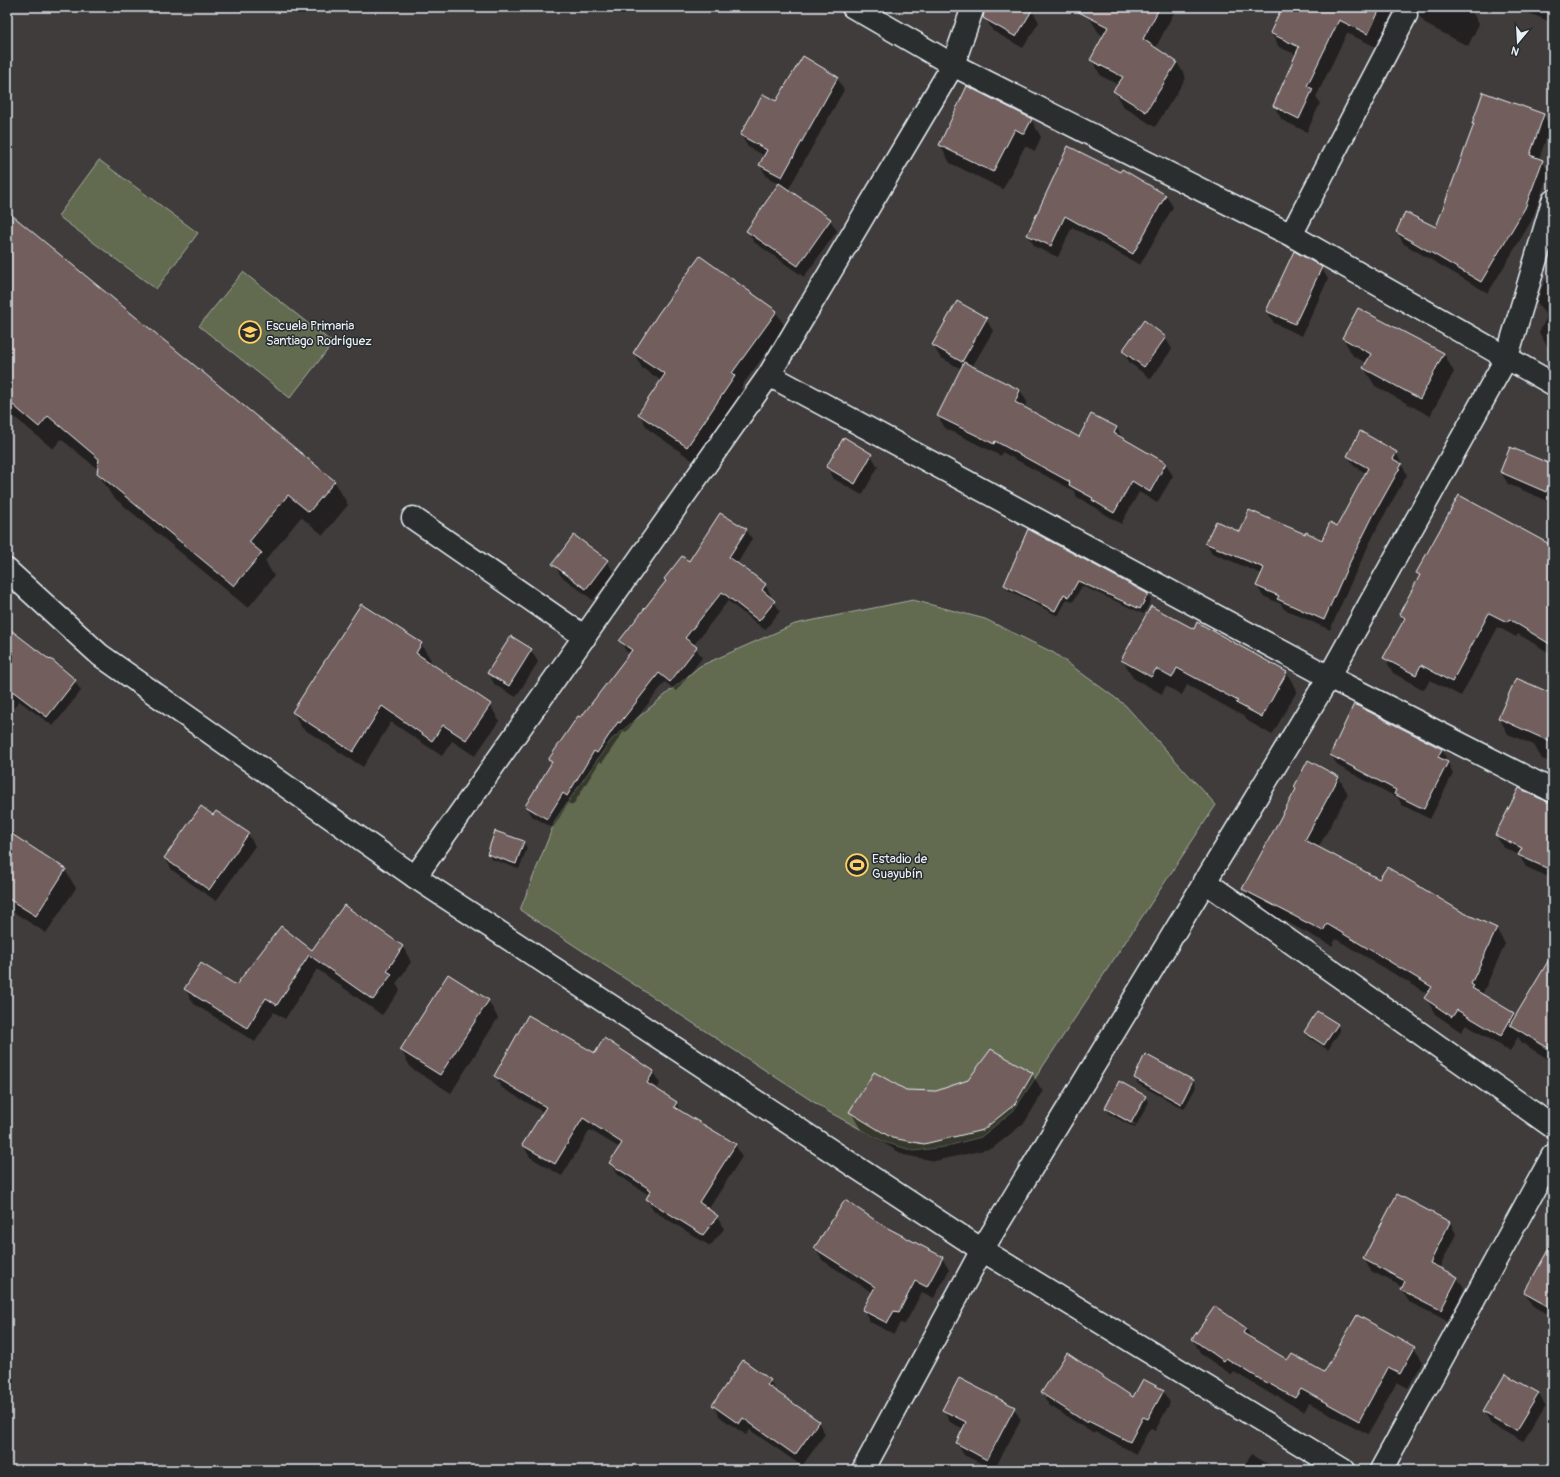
<svg xmlns="http://www.w3.org/2000/svg" width="1560" height="1477" font-family="Pangolin,sans-serif">
<rect width="100%" height="100%" fill="#403c3c"/>
<filter id="ink" filterUnits="userSpaceOnUse"><feTurbulence type="fractalNoise" baseFrequency=".025" numOctaves="2"/><feDisplacementMap in="SourceGraphic" scale="8" xChannelSelector="R" yChannelSelector="G"/><feConvolveMatrix kernelMatrix="1 2 1 2 8 2 1 2 1" color-interpolation-filters="sRGB"/></filter>
<g filter="url(#ink)">
<path fill="#626a50" stroke="#a5aea4" d="M 99,160 L 198,233 L 156,289 L 58,216 Z
M 243,272 L 333,343 L 290,398 L 199,326 Z
M 913,600 L 985,619 L 1054,653 L 1125,705 L 1216,805 L 1014,1110 L 981,1137 L 944,1147 L 914,1151 L 884,1142 L 829,1112 L 520,910 L 556,819 L 611,740 L 700,666 L 795,624 Z"/>
<path fill="#0007" fill-rule="evenodd" d="M 993,7 L 1027,7 L 1032,10 L 1039,22 L 1023,48 L 993,31 L 986,19 Z
M 1095,7 L 1177,7 L 1155,49 L 1177,62 L 1186,78 L 1155,127 L 1124,107 L 1115,91 L 1119,85 L 1101,76 L 1092,60 L 1104,36 L 1099,33 L 1089,17 Z
M 1283,7 L 1466,7 L 1471,10 L 1479,24 L 1468,46 L 1427,25 L 1420,17 L 1414,16 L 1410,17 L 1394,9 L 1376,47 L 1347,33 L 1316,97 L 1320,103 L 1307,132 L 1282,120 L 1274,106 L 1297,55 L 1279,47 L 1271,33 Z
M 1521,7 L 1553,7 L 1553,23 L 1524,11 Z
M 837,78 L 844,90 L 788,190 L 830,220 L 837,231 L 804,277 L 754,242 L 747,231 L 780,184 L 767,177 L 760,165 L 765,156 L 748,147 L 741,135 L 776,103 Z
M 1544,115 L 1550,127 L 1539,159 L 1542,161 L 1549,172 L 1532,220 L 1488,293 L 1404,244 L 1397,232 L 1437,229 L 1474,126 L 1473,124 Z
M 1031,119 L 1041,137 L 1035,151 L 1025,146 L 1003,189 L 950,163 L 940,145 Z
M 1068,148 L 1166,195 L 1173,207 L 1140,265 L 1072,227 L 1058,257 L 1035,247 L 1028,235 Z
M 7,150 L 11,158 L 7,163 Z
M 7,212 L 335,482 L 348,505 L 323,535 L 301,517 L 265,561 L 274,576 L 248,608 L 112,496 L 98,473 L 99,470 L 61,439 L 53,449 L 7,411 Z
M 1553,266 L 1553,349 L 1547,346 L 1539,332 L 1547,317 L 1537,302 L 1542,287 Z
M 1321,268 L 1328,279 L 1302,336 L 1274,323 L 1267,311 Z
M 776,312 L 785,327 L 741,387 L 743,392 L 695,462 L 648,429 L 639,414 L 662,381 L 642,368 L 634,353 Z
M 986,319 L 993,331 L 972,367 L 1020,390 L 1027,402 L 1024,408 L 1080,438 L 1092,415 L 1117,428 L 1123,440 L 1166,464 L 1173,476 L 1157,503 L 1139,492 L 1121,524 L 1100,511 L 1098,509 L 1077,497 L 1074,491 L 1002,452 L 1001,456 L 945,428 L 938,416 L 961,369 L 940,357 L 933,345 ZM 1072,486 L 1098,499 L 1097,501 L 1072,488 Z
M 1144,322 L 1165,337 L 1172,349 L 1151,379 L 1130,363 L 1123,352 Z
M 1343,338 L 1444,354 L 1454,372 L 1430,416 L 1375,386 L 1364,368 L 1367,363 L 1353,356 Z
M 1396,452 L 1407,475 L 1378,526 L 1353,578 L 1330,630 L 1284,609 L 1281,604 L 1263,596 L 1257,586 L 1262,574 L 1212,553 L 1206,543 L 1241,533 L 1306,535 L 1323,541 L 1338,527 L 1366,473 L 1354,466 L 1348,456 Z
M 871,455 L 878,467 L 862,495 L 834,479 L 827,467 Z
M 1553,466 L 1553,503 L 1508,484 L 1501,472 Z
M 746,530 L 752,539 L 737,564 L 765,585 L 771,595 L 769,597 L 774,602 L 780,611 L 765,630 L 728,601 L 693,646 L 696,648 L 702,658 L 676,691 L 665,682 L 626,732 L 624,731 L 602,763 L 600,761 L 573,805 L 568,803 L 553,828 L 532,816 L 526,806 L 552,764 L 550,760 L 630,654 L 626,651 L 620,641 L 689,563 Z
M 1028,530 L 1147,594 L 1151,600 L 1144,614 L 1082,586 L 1073,602 L 1067,599 L 1058,616 L 1008,590 L 1005,585 Z
M 574,537 L 607,561 L 614,573 L 593,600 L 561,576 L 554,564 Z
M 1553,547 L 1553,655 L 1518,634 L 1516,637 L 1498,627 L 1461,696 L 1430,680 L 1424,690 L 1393,673 L 1385,658 L 1404,621 L 1400,614 L 1420,577 L 1417,573 Z
M 7,630 L 75,681 L 81,691 L 53,726 L 19,701 L 11,712 L 7,709 Z
M 1194,630 L 1287,673 L 1297,691 L 1272,735 L 1248,721 L 1245,717 L 1187,685 L 1182,695 L 1166,686 L 1162,694 L 1133,678 L 1123,660 Z
M 511,637 L 531,650 L 538,662 L 516,697 L 495,685 L 488,673 Z
M 421,644 L 431,660 L 429,663 L 490,704 L 499,721 L 475,756 L 452,741 L 442,756 L 391,722 L 363,767 L 302,728 L 293,712 Z
M 1553,695 L 1553,763 L 1542,759 L 1534,745 L 1508,734 L 1499,718 Z
M 1442,749 L 1453,774 L 1430,819 L 1402,805 L 1398,798 L 1338,766 L 1331,755 Z
M 1339,778 L 1348,794 L 1318,848 L 1380,881 L 1462,913 L 1496,928 L 1505,944 L 1482,995 L 1513,1014 L 1516,1018 L 1553,955 L 1553,1050 L 1525,1033 L 1525,1035 L 1553,1053 L 1553,1062 L 1522,1043 L 1518,1037 L 1510,1051 L 1466,1025 L 1461,1032 L 1435,1014 L 1426,998 L 1428,994 L 1336,939 L 1332,946 L 1253,904 L 1243,889 L 1296,790 L 1295,787 Z
M 1553,805 L 1553,879 L 1526,867 L 1519,855 L 1503,847 L 1496,835 Z
M 213,816 L 248,834 L 255,846 L 216,901 L 172,870 L 165,858 Z
M 7,832 L 65,870 L 76,888 L 46,933 L 7,908 Z
M 523,842 L 527,848 L 519,869 L 491,859 L 488,854 Z
M 344,906 L 403,947 L 411,962 L 396,984 L 400,990 L 382,1015 L 317,969 L 285,1019 L 274,1012 L 255,1042 L 194,1004 L 185,989 L 236,986 L 312,951 Z
M 488,1000 L 498,1018 L 451,1093 L 411,1068 L 401,1050 Z
M 1337,1025 L 1340,1031 L 1328,1050 L 1308,1037 L 1305,1032 Z
M 595,1054 L 653,1072 L 660,1084 L 656,1090 L 676,1103 L 681,1112 L 735,1144 L 742,1157 L 708,1210 L 717,1217 L 724,1229 L 710,1246 L 654,1211 L 647,1199 L 649,1195 L 618,1175 L 611,1163 L 620,1148 L 590,1130 L 562,1176 L 530,1157 L 523,1145 L 543,1112 L 502,1088 L 495,1076 Z
M 1146,1055 L 1193,1081 L 1196,1087 L 1184,1109 L 1138,1084 L 1135,1078 Z
M 1032,1074 L 1043,1092 L 1025,1122 L 993,1148 L 935,1161 L 904,1155 L 861,1130 L 851,1112 L 905,1091 L 937,1092 Z
M 1145,1097 L 1149,1102 L 1135,1128 L 1109,1114 L 1106,1108 ZM 1109,1110 L 1136,1124 L 1135,1126 L 1109,1112 Z
M 1450,1222 L 1456,1234 L 1439,1269 L 1457,1277 L 1464,1289 L 1448,1321 L 1409,1302 L 1402,1290 L 1403,1287 L 1371,1271 L 1364,1259 Z
M 883,1227 L 942,1258 L 949,1270 L 934,1298 L 922,1292 L 905,1324 L 900,1323 L 894,1334 L 870,1322 L 864,1310 L 873,1293 L 822,1260 L 815,1248 Z
M 1553,1279 L 1553,1317 L 1532,1305 L 1525,1293 Z
M 1215,1308 L 1246,1328 L 1252,1340 L 1288,1362 L 1325,1374 L 1414,1348 L 1423,1362 L 1408,1388 L 1397,1382 L 1368,1434 L 1309,1403 L 1304,1412 L 1277,1396 L 1276,1397 L 1234,1372 L 1232,1375 L 1201,1354 L 1193,1340 Z
M 770,1381 L 777,1393 L 818,1422 L 825,1434 L 802,1466 L 750,1430 L 746,1435 L 720,1417 L 713,1405 Z
M 1163,1391 L 1170,1403 L 1155,1431 L 1150,1428 L 1136,1454 L 1095,1432 L 1094,1434 L 1049,1405 L 1042,1393 L 1133,1398 Z
M 1538,1393 L 1545,1405 L 1523,1442 L 1491,1424 L 1484,1412 Z
M 1014,1408 L 1021,1420 L 994,1470 L 964,1455 L 957,1443 L 964,1429 L 950,1422 L 944,1410 Z
M 1251,1454 L 1278,1470 L 1242,1470 Z
M 1489,1466 L 1496,1470 L 1487,1470 Z
M 1281,1467 L 1286,1470 L 1279,1470 Z"/>
<path fill="#725f5d" stroke="#e8f1f8" d="M 985,7 L 1034,7 L 1016,37 L 983,18 Z
M 1069,7 L 1160,7 L 1143,39 L 1177,62 L 1146,112 L 1113,91 L 1123,77 L 1090,60 L 1108,27 Z
M 1282,7 L 1381,7 L 1368,34 L 1339,20 L 1307,86 L 1313,89 L 1299,119 L 1273,106 L 1299,47 L 1270,33 Z
M 803,56 L 838,77 L 782,177 L 759,165 L 767,150 L 740,135 L 763,94 L 776,101 Z
M 967,86 L 1032,119 L 1024,134 L 1015,129 L 993,172 L 939,145 Z
M 1483,92 L 1544,114 L 1530,155 L 1543,160 L 1525,208 L 1481,282 L 1396,232 L 1405,212 L 1436,227 L 1474,124 L 1472,124 Z
M 1068,146 L 1120,172 L 1122,169 L 1166,195 L 1133,254 L 1065,216 L 1051,246 L 1027,235 Z
M 779,183 L 831,219 L 798,266 L 746,231 Z
M 7,211 L 335,481 L 309,512 L 288,495 L 249,542 L 262,553 L 234,586 L 97,473 L 99,459 L 48,416 L 39,427 L 7,400 Z
M 1294,251 L 1322,267 L 1295,324 L 1266,311 Z
M 700,256 L 777,311 L 732,373 L 735,376 L 687,447 L 638,414 L 665,374 L 633,353 L 658,314 Z
M 957,301 L 987,318 L 962,362 L 932,345 Z
M 1358,308 L 1444,353 L 1420,399 L 1363,368 L 1371,354 L 1342,338 Z
M 1144,320 L 1166,337 L 1144,367 L 1122,351 Z
M 964,362 L 1020,390 L 1015,402 L 1079,437 L 1091,414 L 1117,427 L 1114,433 L 1166,463 L 1150,492 L 1132,481 L 1114,513 L 1092,500 L 1093,498 L 1069,485 L 1070,482 L 995,441 L 994,444 L 937,416 Z
M 1360,431 L 1397,452 L 1393,459 L 1402,464 L 1373,516 L 1347,568 L 1324,620 L 1277,599 L 1279,596 L 1256,586 L 1264,568 L 1205,543 L 1216,521 L 1240,532 L 1249,510 L 1305,534 L 1306,532 L 1322,540 L 1330,522 L 1337,526 L 1368,468 L 1347,456 Z
M 844,437 L 872,454 L 855,484 L 826,467 Z
M 1510,447 L 1553,465 L 1553,475 L 1546,492 L 1500,472 Z
M 1459,495 L 1553,546 L 1553,646 L 1509,619 L 1507,622 L 1489,613 L 1452,682 L 1421,665 L 1416,675 L 1383,658 L 1405,618 L 1399,614 L 1420,575 L 1416,573 Z
M 720,513 L 747,529 L 729,557 L 766,584 L 762,590 L 775,601 L 759,621 L 722,592 L 685,638 L 697,647 L 670,682 L 659,673 L 620,723 L 618,722 L 597,753 L 594,751 L 567,796 L 563,793 L 547,819 L 525,806 L 552,762 L 548,760 L 578,716 L 581,717 L 632,650 L 619,641 L 666,581 L 664,579 L 682,556 L 689,561 Z
M 1028,529 L 1148,594 L 1140,609 L 1078,581 L 1069,597 L 1064,594 L 1055,611 L 1004,585 Z
M 574,535 L 608,560 L 586,589 L 552,564 Z
M 361,604 L 422,643 L 416,653 L 491,704 L 466,740 L 443,725 L 432,741 L 382,706 L 353,752 L 292,712 Z
M 1151,606 L 1194,629 L 1197,622 L 1287,672 L 1262,717 L 1236,703 L 1238,701 L 1177,668 L 1172,678 L 1156,669 L 1151,677 L 1121,660 Z
M 7,627 L 50,660 L 51,659 L 76,680 L 47,717 L 7,687 Z
M 511,636 L 532,649 L 509,686 L 487,673 Z
M 1516,678 L 1553,694 L 1553,743 L 1498,718 Z
M 1354,704 L 1442,749 L 1438,757 L 1448,762 L 1424,809 L 1394,794 L 1396,790 L 1330,755 Z
M 1308,760 L 1339,777 L 1305,840 L 1379,879 L 1387,867 L 1462,912 L 1497,928 L 1471,984 L 1474,986 L 1472,988 L 1514,1013 L 1501,1036 L 1457,1010 L 1452,1017 L 1424,998 L 1432,987 L 1327,924 L 1323,931 L 1242,889 L 1296,789 L 1294,787 Z
M 1519,788 L 1547,802 L 1553,803 L 1553,871 L 1518,855 L 1522,848 L 1495,835 Z
M 201,806 L 213,815 L 216,811 L 249,833 L 209,890 L 164,858 Z
M 7,831 L 66,869 L 36,916 L 7,898 Z
M 495,831 L 524,841 L 516,864 L 487,854 Z
M 344,905 L 403,946 L 387,971 L 392,974 L 373,1000 L 309,955 L 277,1005 L 266,998 L 247,1028 L 184,989 L 201,963 L 236,985 L 281,926 L 312,950 Z
M 1553,953 L 1553,1051 L 1510,1025 Z
M 448,974 L 489,1000 L 440,1075 L 400,1050 Z
M 1317,1011 L 1338,1024 L 1324,1045 L 1304,1032 Z
M 528,1015 L 595,1053 L 604,1038 L 654,1071 L 647,1083 L 677,1102 L 674,1107 L 736,1144 L 699,1202 L 718,1216 L 703,1235 L 646,1199 L 651,1190 L 609,1163 L 622,1143 L 583,1118 L 555,1164 L 522,1145 L 546,1107 L 494,1076 Z
M 991,1049 L 1033,1073 L 1015,1104 L 983,1130 L 924,1144 L 892,1138 L 849,1112 L 874,1072 L 906,1090 L 936,1091 L 968,1080 Z
M 1145,1054 L 1193,1080 L 1181,1104 L 1134,1078 Z
M 1119,1081 L 1146,1096 L 1131,1123 L 1105,1108 Z
M 1397,1194 L 1450,1222 L 1430,1263 L 1458,1277 L 1441,1310 L 1401,1290 L 1405,1281 L 1363,1259 Z
M 845,1200 L 884,1226 L 943,1257 L 927,1287 L 915,1281 L 899,1312 L 894,1311 L 887,1323 L 862,1310 L 875,1287 L 814,1248 Z
M 1553,1241 L 1553,1309 L 1524,1293 Z
M 1215,1306 L 1246,1328 L 1243,1333 L 1288,1360 L 1292,1354 L 1324,1372 L 1357,1315 L 1415,1347 L 1400,1374 L 1388,1368 L 1359,1421 L 1301,1389 L 1295,1398 L 1268,1383 L 1268,1384 L 1226,1358 L 1224,1361 L 1192,1339 Z
M 1067,1353 L 1133,1397 L 1143,1379 L 1164,1390 L 1148,1419 L 1143,1417 L 1130,1442 L 1088,1421 L 1087,1423 L 1041,1393 Z
M 743,1360 L 771,1380 L 767,1385 L 819,1421 L 795,1455 L 743,1418 L 739,1424 L 712,1405 Z
M 1505,1374 L 1539,1393 L 1516,1431 L 1483,1412 Z
M 959,1378 L 1015,1407 L 987,1460 L 956,1443 L 966,1422 L 942,1410 Z"/>
<g fill="none" stroke-linecap="round" stroke-linejoin="round">
<g stroke="#e8f1f8" stroke-width="25">
<path id="street" d="M 853,7 L 953,65 L 1291,235 L 1553,384
M 1291,235 L 1406,15
M 769,375 L 1329,677 L 1553,791
M 413,518 L 585,637
M 415,877 L 769,375 L 953,65 L 973,7
M 1204,881 L 1553,1127
M 863,1470 L 982,1250 L 1329,677 L 1507,357 L 1553,201
M 1381,1470 L 1553,1155"/>
</g>
<g stroke="#e8f1f8" stroke-width="25">
<path id="secondary" d="M 7,570 L 100,655 L 415,877 L 982,1250 L 1343,1470"/>
</g>
<use href="#street" stroke="#2a2d2e" stroke-width="22"/>
<use href="#secondary" stroke="#2a2d2e" stroke-width="22"/>
</g>
</g>
<defs>
<g id="school-ring" transform="scale(1.15)"><circle r="9.5" fill="#2a2d2e" stroke="#ffd166" stroke-width="1.5"/><path d="M0-5L7-2L0 1L-7-2ZM-4 1L0 2.5L4 1V4Q0 6-4 4Z" fill="#ffd166"/></g>
<g id="stadium-ring" transform="scale(1.15)"><circle r="9.5" fill="#2a2d2e" stroke="#ffd166" stroke-width="1.5"/><path d="M0-5a6.5 5 0 1 0 0 10a6.5 5 0 1 0 0-10ZM-3.5-1.8h7v3.6h-7Z" fill="#ffd166"/></g>
</defs>
<g fill-rule="evenodd">
<use href="#school-ring" x="250" y="332"/>
<use href="#stadium-ring" x="857" y="865"/>
</g>
<g text-anchor="middle" stroke-width="3" stroke-linejoin="round" paint-order="stroke">
<g font-size="13" fill="#e8f1f8" stroke="#2a2d2e" text-anchor="start">
<text x="266" y="330">Escuela Primaria<tspan x="266" dy="15">Santiago Rodríguez</tspan></text>
<text x="872" y="863">Estadio de<tspan x="872" dy="15">Guayubín</tspan></text>
</g>
</g>
<rect width="1560" height="1477" fill="none" stroke="#2a2d2e" stroke-width="24"/>
<rect x="12" y="12" width="1536" height="1453" fill="none" stroke="#e8f1f8" stroke-width="1.5" filter="url(#ink)"/>
<g transform="translate(1518 42) rotate(198)" stroke="#2a2d2e" stroke-width="3" paint-order="stroke">
<path d="M0-3L7 15L0 10L-7 15Z" fill="#e8f1f8"/>
<text y="-6" font-size="11" font-weight="bold" text-anchor="middle" fill="#e8f1f8">N</text>
</g>
</svg>
